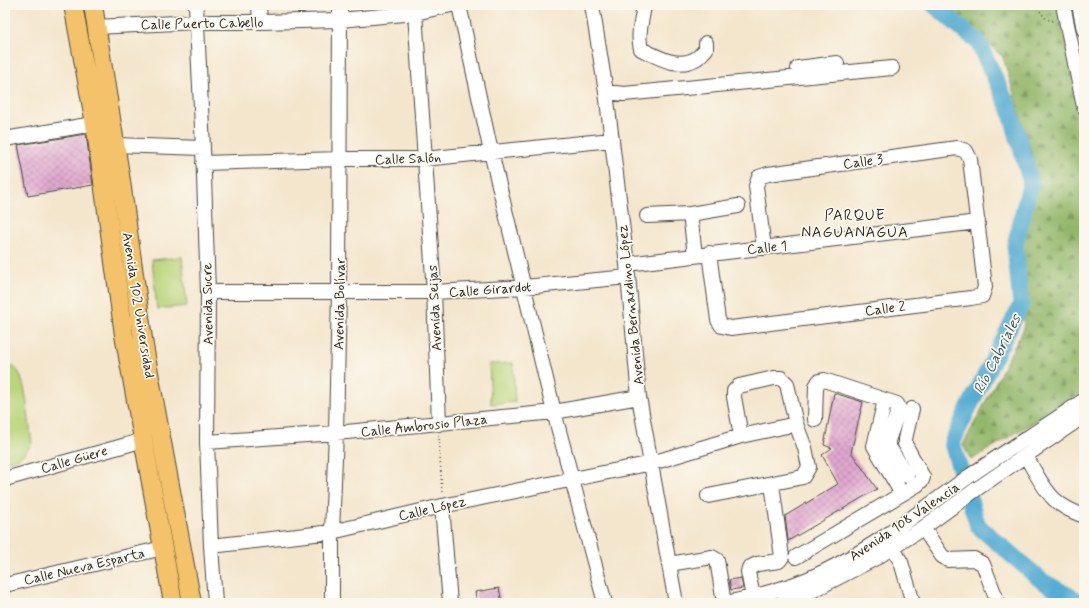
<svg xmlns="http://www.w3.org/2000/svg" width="1089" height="608" font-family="Mynerve,sans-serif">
<defs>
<pattern id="forest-firs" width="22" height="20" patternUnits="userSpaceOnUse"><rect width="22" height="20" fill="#93b76b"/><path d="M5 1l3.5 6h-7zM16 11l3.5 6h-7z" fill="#789558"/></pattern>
<pattern id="building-cross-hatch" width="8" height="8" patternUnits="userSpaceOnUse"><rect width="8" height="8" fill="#e1a8d0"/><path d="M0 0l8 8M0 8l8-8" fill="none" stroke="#b789a9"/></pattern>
</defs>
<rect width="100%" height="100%" fill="#fbf7ec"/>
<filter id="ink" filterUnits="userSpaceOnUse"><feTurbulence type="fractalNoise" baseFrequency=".025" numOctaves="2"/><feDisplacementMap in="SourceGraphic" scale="8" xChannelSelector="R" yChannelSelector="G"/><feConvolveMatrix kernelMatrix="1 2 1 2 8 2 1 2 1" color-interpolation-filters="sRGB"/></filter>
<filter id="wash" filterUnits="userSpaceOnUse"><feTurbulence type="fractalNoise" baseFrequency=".012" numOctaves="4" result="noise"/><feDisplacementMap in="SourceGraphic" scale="16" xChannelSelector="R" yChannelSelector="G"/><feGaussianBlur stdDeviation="0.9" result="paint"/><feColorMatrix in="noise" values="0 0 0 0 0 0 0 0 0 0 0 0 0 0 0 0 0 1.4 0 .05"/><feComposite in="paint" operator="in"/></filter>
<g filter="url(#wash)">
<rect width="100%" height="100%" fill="#f4e6cd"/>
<path fill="#bad67b" stroke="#728053" d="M 182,257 L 187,306 L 157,309 L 152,260 Z
M 5,361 C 10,363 16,368 19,373 C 27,387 29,426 32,443 C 26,453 17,462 5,462 Z
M 513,363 L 515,402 L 491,404 L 489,364 Z"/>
<path fill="url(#forest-firs)" stroke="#5f714b" d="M 944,5 L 1058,5 L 1084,123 L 1084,392 L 971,460 L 963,445 L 1024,328 L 1022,228 L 1034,162 L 1003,57 Z"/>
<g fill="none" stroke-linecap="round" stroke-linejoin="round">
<path stroke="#56add3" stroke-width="17" d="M 934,5 L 978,42 L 1010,110 L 1031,182 L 1015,245 L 1021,305 L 967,411 L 952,443 L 978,526 L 1042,581 L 1082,603"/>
</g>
<g id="blocks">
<path fill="url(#building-cross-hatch)" d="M 86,134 L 93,185 L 28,196 L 18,145 Z
M 834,393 L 863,402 L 851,452 L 877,489 L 788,541 L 785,516 L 838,484 L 822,455 L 832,448 L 824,445 Z
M 741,578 L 743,588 L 731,590 L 729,580 Z
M 499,588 L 502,603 L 477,603 L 475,592 Z"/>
</g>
</g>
<g filter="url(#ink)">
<use href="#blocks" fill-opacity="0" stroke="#494743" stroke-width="1"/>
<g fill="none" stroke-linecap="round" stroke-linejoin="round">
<g stroke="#494743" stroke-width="16">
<path id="minor" d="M 196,5 L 203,148 L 208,292 L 207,442 L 211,546 L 215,603
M 259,5 L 260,22
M 459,5 L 491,152 L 554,412 L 605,603
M 592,5 L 606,92 L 627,264 L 639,397 L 676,603
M 644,5 C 642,21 637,34 641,49 C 658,57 678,70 697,58 C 700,56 703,52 706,49 L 706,43
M 1063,5 L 1084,107
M 1079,5 L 1084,30
M 415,13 L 434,292 L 439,424
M 96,27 L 196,22 L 260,22 L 340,20 L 415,13 L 451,5
M 798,68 L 837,63
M 606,92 L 624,94 L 892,68
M 5,139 L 105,122
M 105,145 L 115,145 L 203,148
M 203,163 L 340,159 L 424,159 L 612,140
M 690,214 L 695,255
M 647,216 L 690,214 L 738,206
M 709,253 L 718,320 L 722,326 L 731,328 L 971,298 L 982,296 L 985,287 L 970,159 L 966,151 L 957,148 L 768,174 L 759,177 L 756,186 L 764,248
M 627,264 L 978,222
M 208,292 L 434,292 L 524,287 L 628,277
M 885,400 L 874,446 L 902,494
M 815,420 L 816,386 L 819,381 L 824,380 L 897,404 L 899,408 L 888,441 L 888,445 L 907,476
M 741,436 L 734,397 L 734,391 L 739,386 L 774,378 L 781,378 L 787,384 L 796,424
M 207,442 L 336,433 L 554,412 L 639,397
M 1026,456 C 1034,470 1042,487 1054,499 C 1062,507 1073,512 1084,516
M 5,479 L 144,440
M 442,506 L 450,603
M 923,528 L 942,556 L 948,560 L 974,559 L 983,564 L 998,603
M 211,546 L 332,532 L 442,506 L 652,463 L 741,436 L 796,424 L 805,448 L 809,467 L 803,477 L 708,496
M 892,547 L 901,562 L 913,603
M 796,557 L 917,485 L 922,480 L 923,477 L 905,444 L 905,439 L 912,409
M 669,564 L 712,557 L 717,560 L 724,603
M 5,585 L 163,548
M 753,597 L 748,572 L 749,568 L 757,564 L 779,561 L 782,557 L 772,484
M 332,603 L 332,532 L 336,433 L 339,292 L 340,5
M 726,603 C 754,597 781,590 808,579 C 866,554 917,514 968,477 C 1006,451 1046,426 1084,400
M 782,603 L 812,591 L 876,558 L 923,528 L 978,488 L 1084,416"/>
</g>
<g stroke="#494743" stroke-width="20">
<path id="major" d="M 73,5 L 95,124 L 124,335 L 173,603
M 93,5 L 121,181 L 144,346 L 192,603"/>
</g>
<path stroke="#494743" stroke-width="1.5" stroke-dasharray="1 3" stroke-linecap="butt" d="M 1035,5 L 1046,19 L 1054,21
M 439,435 L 442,494"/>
<use href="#minor" stroke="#fff" stroke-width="14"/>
<use href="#major" stroke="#f3c26a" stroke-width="18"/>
</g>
</g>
<g text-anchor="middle" stroke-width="3.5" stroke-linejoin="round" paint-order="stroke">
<g font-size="14" fill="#2b2b2b" stroke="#fbf7ec">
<text transform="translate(202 23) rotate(-1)" y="5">Calle Puerto Cabello</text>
<text transform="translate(408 158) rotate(-2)" y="5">Calle Salón</text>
<text transform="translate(863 161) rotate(-8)" y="5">Calle 3</text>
<text transform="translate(767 247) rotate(-6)" y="5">Calle 1</text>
<text transform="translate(490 289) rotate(-4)" y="5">Calle Girardot</text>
<text transform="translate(207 304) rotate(-91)" y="5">Avenida Sucre</text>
<text transform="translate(339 304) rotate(-89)" y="5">Avenida Bolívar</text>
<text transform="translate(139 305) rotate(81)" y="5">Avenida 102 Universidad</text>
<text transform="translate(630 305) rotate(-96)" y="5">Avenida Bernardino López</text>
<text transform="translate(434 308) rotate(-93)" y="5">Avenida Seijas</text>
<text transform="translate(885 308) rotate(-7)" y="5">Calle 2</text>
<text transform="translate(424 425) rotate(-6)" y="5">Calle Ambrosio Plaza</text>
<text transform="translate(74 459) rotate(-16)" y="5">Calle Güere</text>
<text transform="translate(432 508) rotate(-13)" y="5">Calle López</text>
<text transform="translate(904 521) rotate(-34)" y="5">Avenida 108 Valencia</text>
<text transform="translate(84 566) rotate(-13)" y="5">Calle Nueva Esparta</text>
</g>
<g font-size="15" letter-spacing="1" fill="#2b2b2b" stroke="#fbf7ec">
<text x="855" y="220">PARQUE<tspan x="855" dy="17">NAGUANAGUA</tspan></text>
</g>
<g font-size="15" font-style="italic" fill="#3a5866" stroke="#fbf7ec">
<text transform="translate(997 354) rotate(-63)" y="5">Río Cabriales</text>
</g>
</g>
<rect width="1089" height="608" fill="none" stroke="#fbf7ec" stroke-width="20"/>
</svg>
